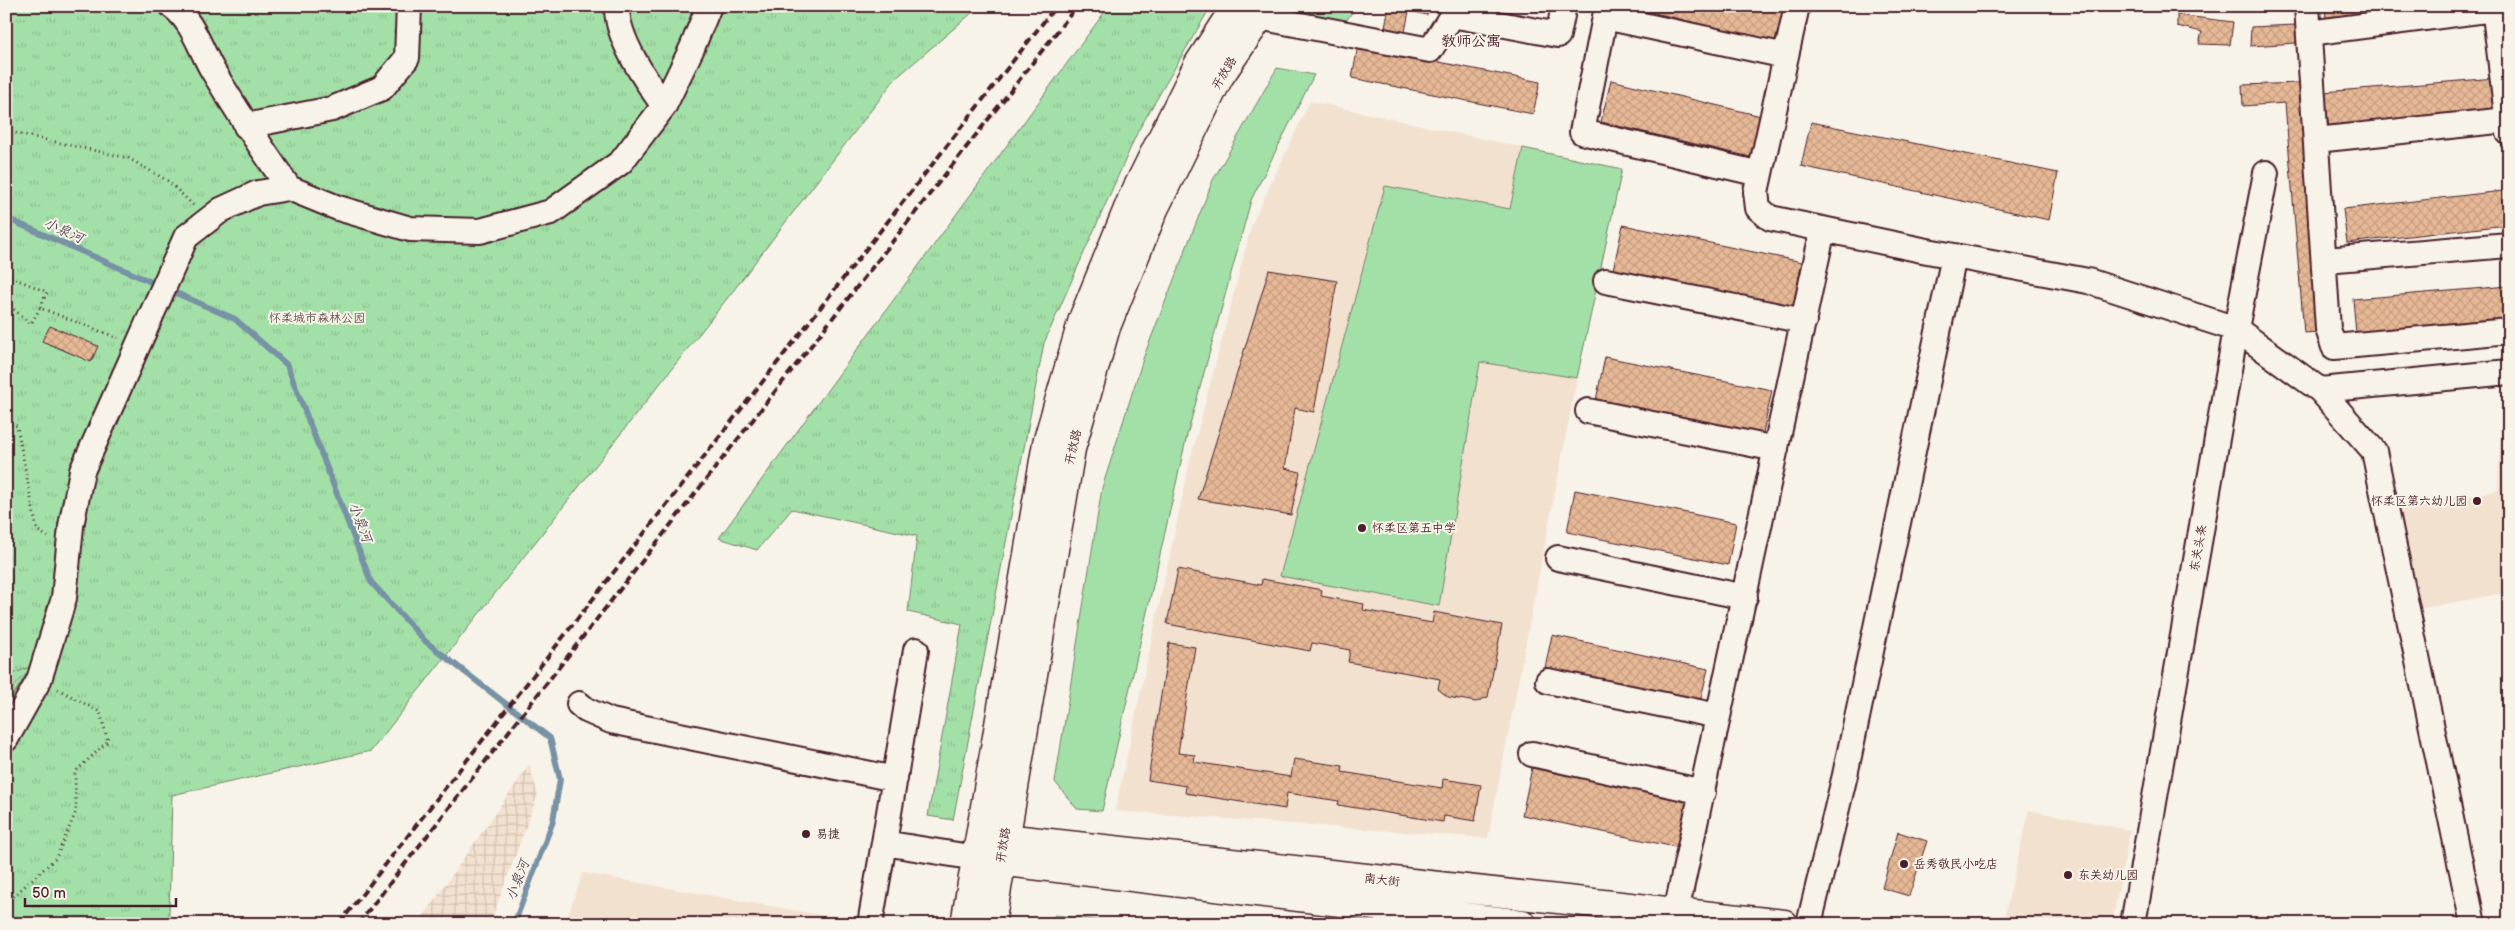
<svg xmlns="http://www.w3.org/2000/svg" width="2515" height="930" font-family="'Balsamiq Sans','LXGW WenKai TC',sans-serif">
<defs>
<pattern id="industrial-grid" width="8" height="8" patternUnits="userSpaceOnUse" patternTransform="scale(1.25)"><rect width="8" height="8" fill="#f2e1cf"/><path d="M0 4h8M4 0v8" fill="none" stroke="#d1c1b2"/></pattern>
<pattern id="park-tufts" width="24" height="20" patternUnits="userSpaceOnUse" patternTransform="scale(1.25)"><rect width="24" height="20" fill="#a3e0a8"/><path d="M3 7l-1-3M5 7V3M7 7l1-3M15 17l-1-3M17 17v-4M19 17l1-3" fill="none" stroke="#8ec091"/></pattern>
<pattern id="garden-furrows" width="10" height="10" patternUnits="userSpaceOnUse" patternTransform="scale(1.25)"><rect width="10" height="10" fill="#a3e0a8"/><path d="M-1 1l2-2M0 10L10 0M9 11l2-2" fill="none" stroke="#8ec091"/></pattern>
<pattern id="building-cross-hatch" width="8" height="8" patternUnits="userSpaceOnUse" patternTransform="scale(1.25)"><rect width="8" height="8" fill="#e6b896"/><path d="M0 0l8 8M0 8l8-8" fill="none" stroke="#c79e81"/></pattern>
</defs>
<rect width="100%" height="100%" fill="#f7f3e8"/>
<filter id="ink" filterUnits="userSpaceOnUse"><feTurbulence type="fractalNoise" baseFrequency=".02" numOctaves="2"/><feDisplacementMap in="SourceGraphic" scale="10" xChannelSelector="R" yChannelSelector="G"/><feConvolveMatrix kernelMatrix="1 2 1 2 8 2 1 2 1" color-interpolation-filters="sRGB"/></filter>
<g filter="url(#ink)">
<path fill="#f2e1cf" d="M 1310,101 L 1622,169 L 1577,378 L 1488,838 L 1115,811 L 1190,461 L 1252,224 Z
M 2501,411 L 2509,411 L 2509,592 L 2414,610 L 2393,512 L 2498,490 Z
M 2029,810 L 2130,830 L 2112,924 L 2031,924 L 2004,919 Z
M 583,873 L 872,924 L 565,924 Z"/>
<path fill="url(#industrial-grid)" d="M 529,765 L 538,794 L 490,924 L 418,924 Z"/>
<path fill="#a3e0a8" stroke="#76806a" d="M 1304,6 L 1357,6 L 1342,26 L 1298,14 Z
M 1277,68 L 1314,75 L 1251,200 L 1187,435 L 1102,811 L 1077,809 L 1055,782 L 1102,488 L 1144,356 L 1213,180 Z
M 1523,148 L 1622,169 L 1577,378 L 1480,362 L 1439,606 L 1280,576 L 1385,186 L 1510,209 Z
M 1055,915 L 1131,924 L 1045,924 Z"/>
<path fill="url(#park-tufts)" stroke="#76806a" d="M 6,6 L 980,6 L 895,79 L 733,291 L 371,751 L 172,795 L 169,915 L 161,924 L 6,924 Z
M 1109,6 L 1211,6 L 1138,131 L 1044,343 L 953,820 L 928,816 L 962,624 L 908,612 L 917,536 L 792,509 L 757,550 L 719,538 Z"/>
<path fill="url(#garden-furrows)" stroke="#76806a" d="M 32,666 L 6,706 L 6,677 Z"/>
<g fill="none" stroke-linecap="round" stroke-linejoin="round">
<path stroke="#7791a5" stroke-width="6" d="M 6,218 L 235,319 L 287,365 L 371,582 L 425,641 L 550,738 L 560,779 L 553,821 L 514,924"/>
</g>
<path fill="url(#building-cross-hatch)" stroke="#4a1f2b" d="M 1389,6 L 1429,6 L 1427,15 L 1409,11 L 1404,37 L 1384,33 Z
M 1626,6 L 1784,6 L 1775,42 Z
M 2325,6 L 2426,6 L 2326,18 Z
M 2177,15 L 2233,22 L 2230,45 L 2199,44 L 2202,32 L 2177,26 Z
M 2296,25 L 2296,43 L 2250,46 L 2251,27 Z
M 1358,46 L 1540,82 L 1533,114 L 1352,78 Z
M 2496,78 L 2499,111 L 2329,128 L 2323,92 Z
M 1611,80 L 1761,116 L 1751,157 L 1601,122 Z
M 2300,83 L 2320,332 L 2304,333 L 2285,103 L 2243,106 L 2242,85 Z
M 1811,122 L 2058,173 L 2049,220 L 1801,166 Z
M 2503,191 L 2507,225 L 2347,243 L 2343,209 Z
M 1623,225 L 1802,262 L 1792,311 L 1612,274 Z
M 1269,270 L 1337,281 L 1314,412 L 1295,408 L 1285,468 L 1300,472 L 1291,515 L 1198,499 Z
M 2509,286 L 2509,320 L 2356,333 L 2353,299 Z
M 50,326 L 98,346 L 91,362 L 42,341 Z
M 1605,357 L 1772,390 L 1762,438 L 1595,405 Z
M 1575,490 L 1736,523 L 1728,565 L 1567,532 Z
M 1178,569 L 1261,585 L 1262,579 L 1322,590 L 1321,596 L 1364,604 L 1363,610 L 1432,623 L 1434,612 L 1502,625 L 1488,697 L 1476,702 L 1448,697 L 1438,689 L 1440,679 L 1348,662 L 1350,650 L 1312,643 L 1310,651 L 1167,624 Z
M 1552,635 L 1708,669 L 1700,702 L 1545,668 Z
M 1169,643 L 1195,647 L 1178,753 L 1195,755 L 1194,762 L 1291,777 L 1294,759 L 1343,766 L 1342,772 L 1442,788 L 1443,779 L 1481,785 L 1475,821 L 1444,816 L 1443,822 L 1338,805 L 1339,801 L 1287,793 L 1285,809 L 1185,793 L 1186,786 L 1148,780 Z
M 1532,768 L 1690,801 L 1680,848 L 1522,815 Z
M 1898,832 L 1927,841 L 1909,896 L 1882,888 Z"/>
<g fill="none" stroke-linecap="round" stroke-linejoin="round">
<g stroke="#4a1f2b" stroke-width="28">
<path id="minor" d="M 172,6 C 193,21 200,49 213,71 C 237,111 262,149 289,188
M 617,6 C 616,38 646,81 664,106
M 1607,6 L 1605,17 L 1786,56
M 1797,6 L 1756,192 L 1758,208 L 1770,218 L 1922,250 L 2088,281 L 2236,329 L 2320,390 L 2374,451 L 2473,924
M 2307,6 L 2328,329 L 2334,347 L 2509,331
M 2494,6 L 2509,133
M 1452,15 L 1558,35 L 1564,6
M 1259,17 L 1430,50 L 1458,6
M 1605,17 L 1582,132 L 1760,174
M 2309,33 L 2494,9
M 246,126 L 332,109 L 382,88 L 407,58 L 409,6
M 2316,140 L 2507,120
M 2325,260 L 2509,245
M 1606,281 L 1804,321
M 2320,390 L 2509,372
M 1588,411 L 1776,449
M 1558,558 L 1745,597
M 1548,681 L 1718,716
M 579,704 L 586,710 L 611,721 L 895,779
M 6,739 L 39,680 L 64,598 L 71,526 L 82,471 L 186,237 L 221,210 L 258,193 L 289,188 L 338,208 L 410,229 L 480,231 L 551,212 L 621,162 L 664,106 L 692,48 L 709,6
M 1532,754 L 1703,792
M 884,843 L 916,650
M 1676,912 L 1823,229
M 870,924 L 884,843 L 976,858
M 1809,924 L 1845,775 L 1954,256
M 2133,924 L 2236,329 L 2266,173"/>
</g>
<g stroke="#4a1f2b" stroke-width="31">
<path id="major" d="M 986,836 L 1784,924
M 982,859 L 1522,924
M 965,924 L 1047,443 L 1083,319 L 1132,199 L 1198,65 L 1236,6
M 991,924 L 1071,449 L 1106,327 L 1154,209 L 1219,77 L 1267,6"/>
</g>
<path stroke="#4a1f2b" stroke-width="3" stroke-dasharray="1 4" stroke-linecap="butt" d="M 6,131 L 128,158 L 168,181 L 194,206
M 6,275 L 47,292 L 40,308 L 118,338
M 6,303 L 31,324 L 40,308
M 6,422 L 17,426 L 37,530 L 48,537
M 6,903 L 56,858 L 76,812 L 75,772 L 108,741 L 100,712 L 58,689"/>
<use href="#minor" stroke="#f7f3e8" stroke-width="24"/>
<use href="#major" stroke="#f7f3e8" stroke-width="28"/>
<path stroke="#4a1f2b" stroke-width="4" stroke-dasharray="8 4" stroke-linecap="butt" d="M 339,924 L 1056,6
M 358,924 L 1077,6"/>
</g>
</g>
<g fill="#4a1f2b" stroke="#f7f3e8" stroke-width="2">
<circle cx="2477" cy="501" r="5"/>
<circle cx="1362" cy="528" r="5"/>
<circle cx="806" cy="834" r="5"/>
<circle cx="1904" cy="864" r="5"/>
<circle cx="2068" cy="875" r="5"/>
</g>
<g text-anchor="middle" stroke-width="4" stroke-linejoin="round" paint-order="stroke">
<g font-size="12" fill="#4a1f2b" stroke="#f7f3e8">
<text transform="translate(1224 73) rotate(-59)" y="4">开放路</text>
<text transform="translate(1073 447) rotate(-77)" y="4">开放路</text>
<text transform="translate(2198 548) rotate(-80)" y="4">东关头条</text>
<text transform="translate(1003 845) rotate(-81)" y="4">开放路</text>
<text transform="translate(1382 880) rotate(6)" y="4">南大街</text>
</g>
<g font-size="12" fill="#604f4a" stroke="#f7f3e8">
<text x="317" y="322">怀柔城市森林公园</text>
</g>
<g font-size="12" fill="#4a1f2b" stroke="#f7f3e8" text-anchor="start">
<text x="2467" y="505" text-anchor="end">怀柔区第六幼儿园</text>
<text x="1372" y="532">怀柔区第五中学</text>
<text x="816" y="838">易捷</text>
<text x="1914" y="868">岳秀敬民小吃店</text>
<text x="2078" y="879">东关幼儿园</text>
</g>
<g font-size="14" font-style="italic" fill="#5d4e5e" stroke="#f7f3e8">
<text transform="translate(64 230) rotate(24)" y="5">小泉河</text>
<text transform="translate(361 522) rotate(69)" y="5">小泉河</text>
<text transform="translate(517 880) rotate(-69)" y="5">小泉河</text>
</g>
<g font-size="15" fill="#4a1f2b" stroke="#f7f3e8">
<text x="1471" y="46">教师公寓</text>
</g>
</g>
<rect width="2515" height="930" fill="none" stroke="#f7f3e8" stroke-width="25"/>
<rect x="12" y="12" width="2490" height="905" fill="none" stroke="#4a1f2b" stroke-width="2" filter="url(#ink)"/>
<path d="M25 898v8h151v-8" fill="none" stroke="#4a1f2b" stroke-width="2.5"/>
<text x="32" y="898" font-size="15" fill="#4a1f2b" stroke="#f7f3e8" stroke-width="4" paint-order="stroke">50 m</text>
</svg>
